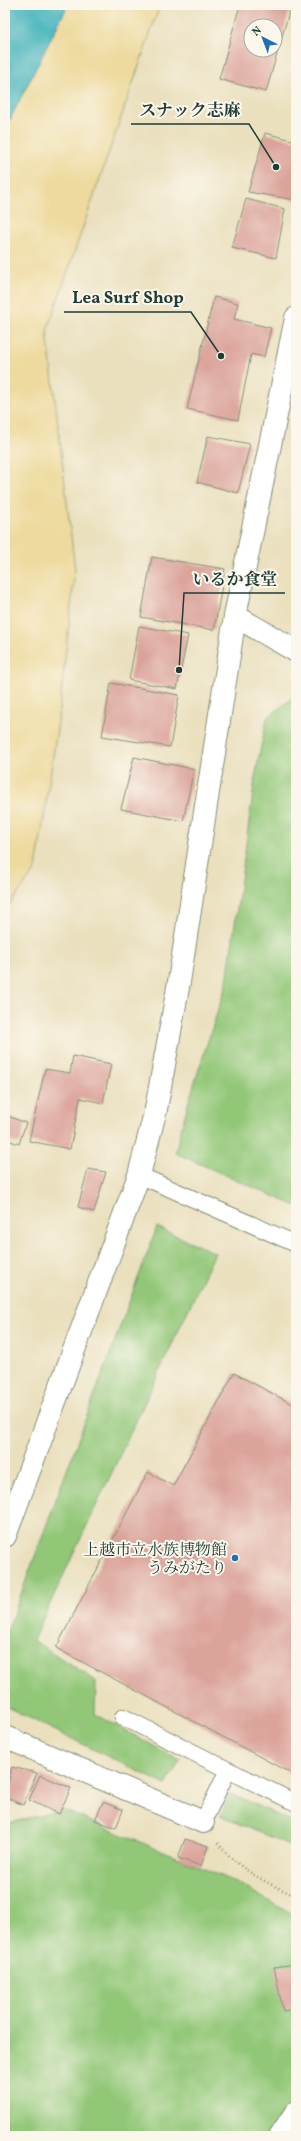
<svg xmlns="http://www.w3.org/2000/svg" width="301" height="2141" font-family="Vollkorn,'Noto Serif JP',serif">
<rect width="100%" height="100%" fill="#fbf7ec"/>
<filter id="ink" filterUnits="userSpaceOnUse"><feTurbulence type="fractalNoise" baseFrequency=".025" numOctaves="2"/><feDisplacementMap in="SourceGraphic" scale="8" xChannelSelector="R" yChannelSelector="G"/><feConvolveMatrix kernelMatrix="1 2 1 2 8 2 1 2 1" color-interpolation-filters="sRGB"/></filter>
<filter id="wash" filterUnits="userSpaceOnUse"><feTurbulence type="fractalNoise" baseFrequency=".012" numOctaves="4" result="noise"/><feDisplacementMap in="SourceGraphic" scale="16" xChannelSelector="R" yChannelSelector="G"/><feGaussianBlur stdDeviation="0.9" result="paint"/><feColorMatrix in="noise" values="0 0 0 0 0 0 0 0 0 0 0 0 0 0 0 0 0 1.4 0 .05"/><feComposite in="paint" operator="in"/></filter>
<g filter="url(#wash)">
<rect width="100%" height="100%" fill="#eae0be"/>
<path fill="#92c778" stroke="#588256" d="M 296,695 L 296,1206 L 175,1153 L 189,1100 L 227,982 L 256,771 L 267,718 Z
M 157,1227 L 215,1253 L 33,1640 L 96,1681 L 95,1714 L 180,1760 L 166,1785 L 5,1706 L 5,1637 Z
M 231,1793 L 296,1824 L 296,1848 L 220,1816 Z
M 63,1810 L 236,1882 L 296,1917 L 296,2098 L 268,2136 L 5,2136 L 5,1824 Z"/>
<path fill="#eeda9e" stroke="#868c69" d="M 68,5 L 160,5 L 47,331 L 75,570 L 57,730 L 36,869 L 5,911 L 5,129 Z"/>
<path fill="#46b5be" stroke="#327979" d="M 5,5 L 68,5 L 5,129 Z"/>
<g id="blocks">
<path fill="#dba49b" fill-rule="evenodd" d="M 240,5 L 291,5 L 266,92 L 219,79 ZM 251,26 L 275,26 L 275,50 L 251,50 Z
M 265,133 L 296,141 L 296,200 L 248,192 Z
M 246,199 L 285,209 L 276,258 L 232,248 Z
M 214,297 L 238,303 L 234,319 L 271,328 L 264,357 L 251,354 L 238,420 L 187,409 Z
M 208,436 L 250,444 L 238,493 L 197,482 Z
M 152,557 L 225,569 L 214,630 L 141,617 Z
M 139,626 L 188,635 L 177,689 L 129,680 Z
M 111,683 L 179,695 L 170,747 L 102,736 Z
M 134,757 L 194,769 L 183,821 L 121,809 Z
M 73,1056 L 111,1064 L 103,1103 L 80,1098 L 70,1149 L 29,1141 L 45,1069 L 70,1073 Z
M 5,1115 L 26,1123 L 19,1144 L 5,1139 Z
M 88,1169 L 106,1172 L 94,1212 L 78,1207 Z
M 234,1373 L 296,1406 L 296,1776 L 56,1648 L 148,1472 L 173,1486 Z
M 12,1767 L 37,1773 L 23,1805 L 5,1797 Z
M 40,1775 L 71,1788 L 59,1814 L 29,1800 Z
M 103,1802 L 123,1810 L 116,1828 L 95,1820 Z
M 185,1839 L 208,1846 L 201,1866 L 178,1858 Z
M 296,1964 L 296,2009 L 283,2011 L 274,1967 Z"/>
</g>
</g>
<g filter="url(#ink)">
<use href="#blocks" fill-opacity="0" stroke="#848e79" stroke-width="1"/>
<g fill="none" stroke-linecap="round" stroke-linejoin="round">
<g stroke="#848e79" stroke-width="18">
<path id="service" d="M 139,1175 L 296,1244
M 123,1717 L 228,1770 L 203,1822
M 228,1770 L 296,1803"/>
</g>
<g stroke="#848e79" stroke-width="24">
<path id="minor" d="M 5,1737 L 203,1822
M 280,2136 L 296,2112"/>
</g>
<g stroke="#848e79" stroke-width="24">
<path id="tertiary" d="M 235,616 L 296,651
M 5,1536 L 139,1175 L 156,1109 L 179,982 L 235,616 L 296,318"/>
</g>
<path stroke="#848e79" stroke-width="2.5" stroke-dasharray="1 3" stroke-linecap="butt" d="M 218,1843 C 237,1869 267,1883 296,1896"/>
<use href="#service" stroke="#fff" stroke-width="16"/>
<use href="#minor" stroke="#fff" stroke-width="22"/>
<use href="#tertiary" stroke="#fff" stroke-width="22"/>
</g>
</g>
<circle fill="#1f6fb2" stroke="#fbf7ec" stroke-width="1.5" cx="235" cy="1558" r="4"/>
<g text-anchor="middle" stroke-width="4" stroke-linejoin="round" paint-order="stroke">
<g font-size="16" fill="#1f3d34" stroke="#fbf7ec" text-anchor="end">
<text x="227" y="1555">上越市立水族博物館<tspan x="227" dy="18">うみがたり</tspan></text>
</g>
</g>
<path fill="none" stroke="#1f3d34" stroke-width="1.5" d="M276 167L249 124H131M221 356L191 312H64M179 670L184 593H285"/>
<g fill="#1f3d34" stroke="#fbf7ec" stroke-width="1.5">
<circle cx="276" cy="167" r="4"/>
<circle cx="221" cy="356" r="4"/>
<circle cx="179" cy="670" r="4"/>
</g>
<g font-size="17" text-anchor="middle" font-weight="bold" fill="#1f3d34" stroke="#fbf7ec" stroke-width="4" stroke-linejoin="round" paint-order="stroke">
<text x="190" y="116">スナック志麻</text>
<text x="128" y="303">Lea Surf Shop</text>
<text x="235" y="585">いるか食堂</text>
</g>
<rect width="301" height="2141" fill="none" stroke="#fbf7ec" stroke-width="20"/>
<g transform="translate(263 38) rotate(318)"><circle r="19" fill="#fbf7ec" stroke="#a3ada2"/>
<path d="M0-3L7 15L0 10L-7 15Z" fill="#1f6fb2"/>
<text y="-6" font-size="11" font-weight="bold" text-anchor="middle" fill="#1f3d34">N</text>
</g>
</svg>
